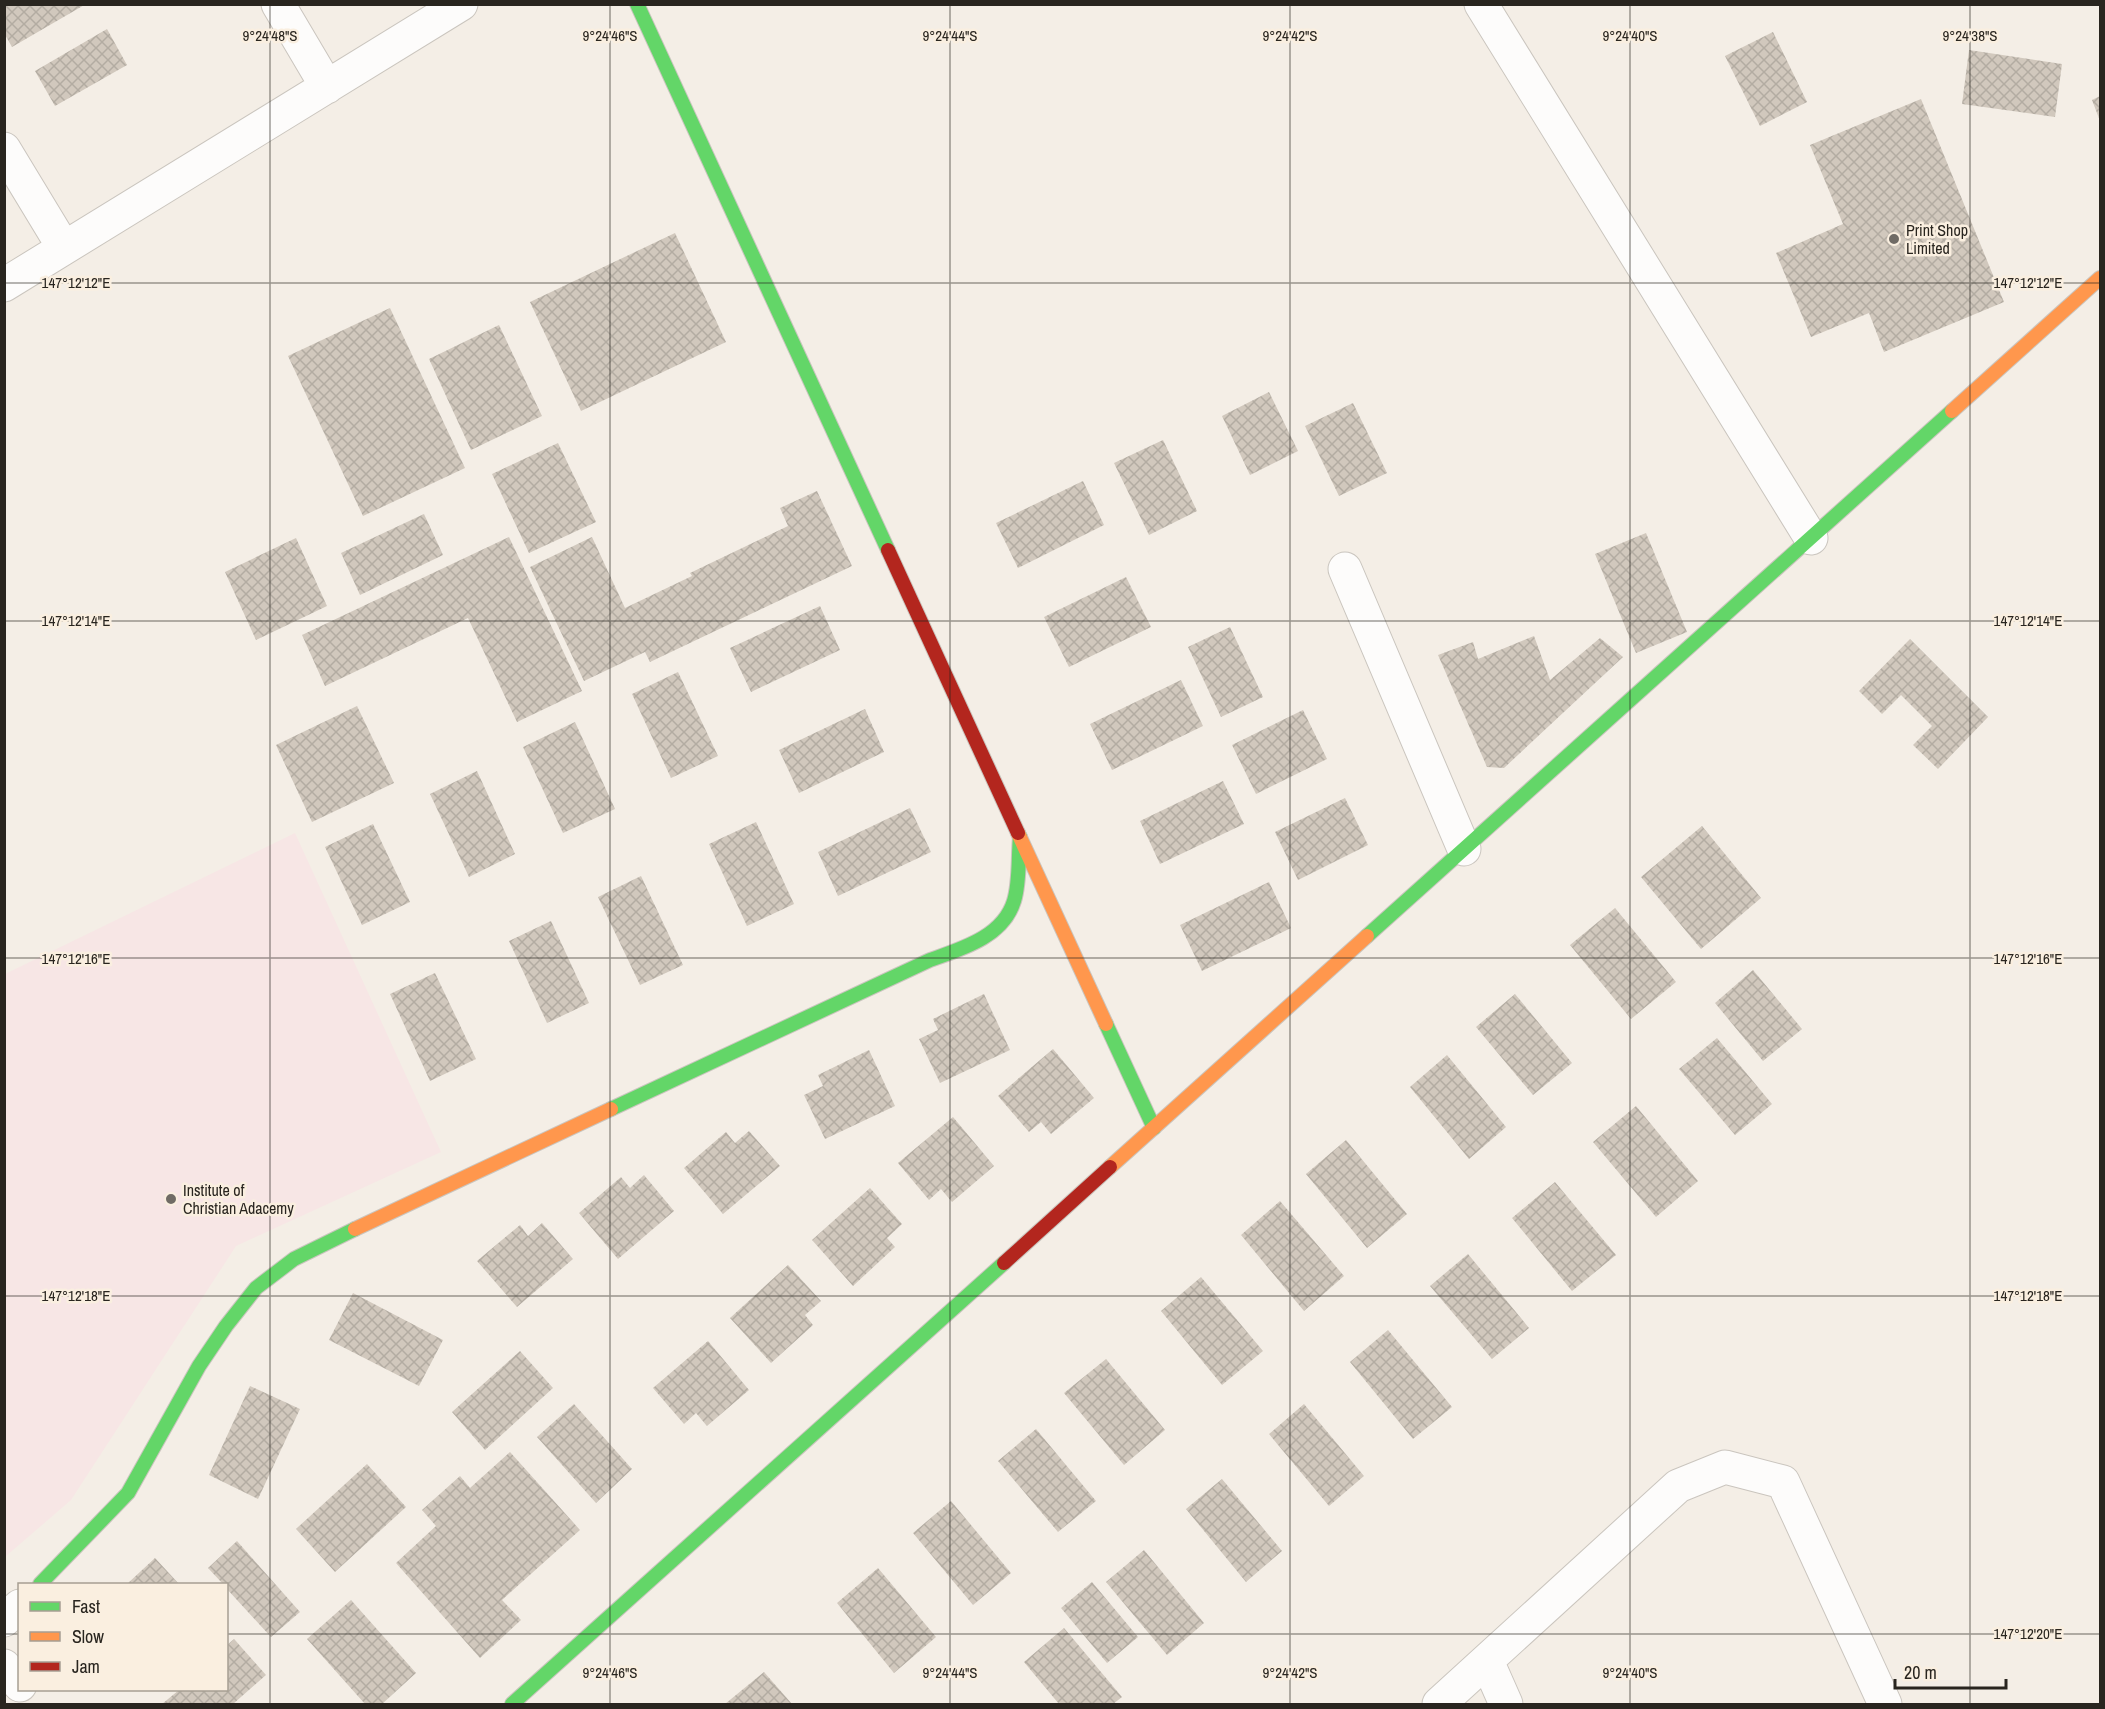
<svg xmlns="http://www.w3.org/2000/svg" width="2105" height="1709" font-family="'Archivo Narrow',sans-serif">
<defs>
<pattern id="building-cross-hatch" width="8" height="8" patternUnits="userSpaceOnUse" patternTransform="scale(1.5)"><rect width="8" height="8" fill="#d1c8bd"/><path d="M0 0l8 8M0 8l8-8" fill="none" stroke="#b3aca2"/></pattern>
</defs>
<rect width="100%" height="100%" fill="#f4eee6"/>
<path fill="#f7e6e5" d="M 295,833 L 441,1152 L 236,1246 L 71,1500 L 5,1557 L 5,974 Z"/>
<path fill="url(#building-cross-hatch)" d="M 4,4 L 86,4 L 12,47 L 4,33 Z
M 107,29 L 127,65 L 55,106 L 35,71 Z
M 1773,32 L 1807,102 L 1760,126 L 1725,56 Z
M 1969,50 L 2062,64 L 2055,117 L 1962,104 Z
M 2100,96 L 2100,121 L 2092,100 Z
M 1921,99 L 2004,302 L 1884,352 L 1869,313 L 1811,337 L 1776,253 L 1843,224 L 1810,145 Z
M 675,233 L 726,342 L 581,411 L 530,302 Z
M 390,308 L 465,468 L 363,516 L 288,356 Z
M 499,325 L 542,416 L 471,450 L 429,359 Z
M 1269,392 L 1298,451 L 1250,475 L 1222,416 Z
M 1353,403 L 1387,473 L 1339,496 L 1305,426 Z
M 1163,440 L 1197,511 L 1149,535 L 1114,463 Z
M 558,443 L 596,522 L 529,553 L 492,474 Z
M 1083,481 L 1104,525 L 1018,568 L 996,523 Z
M 817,491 L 852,566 L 650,662 L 645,652 L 584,681 L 530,567 L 592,537 L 625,608 L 692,576 L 690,573 L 788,526 L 780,508 Z
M 424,514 L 443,555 L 360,595 L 341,553 Z
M 1646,533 L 1687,632 L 1636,653 L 1595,554 Z
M 509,537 L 582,691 L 517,722 L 468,618 L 325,686 L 302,635 Z
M 296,538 L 327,606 L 256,640 L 225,572 Z
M 1126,577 L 1151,627 L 1069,667 L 1044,617 Z
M 820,606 L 840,650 L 751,692 L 730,648 Z
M 1230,627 L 1263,697 L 1221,717 L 1188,647 Z
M 1534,636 L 1550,680 L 1600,638 L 1623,657 L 1504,768 L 1487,767 L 1438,655 L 1473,642 L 1478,659 Z
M 1910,639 L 1988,717 L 1938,769 L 1913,745 L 1932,726 L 1901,695 L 1882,714 L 1859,691 Z
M 678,672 L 718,756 L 671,778 L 632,694 Z
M 1181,680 L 1203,726 L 1112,770 L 1090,724 Z
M 357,706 L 394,783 L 312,822 L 276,745 Z
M 865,709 L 884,752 L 799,793 L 779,750 Z
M 1303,710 L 1327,759 L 1256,794 L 1232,745 Z
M 575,722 L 615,809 L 563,833 L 523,747 Z
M 477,771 L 515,854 L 469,877 L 430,794 Z
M 1223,781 L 1244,824 L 1160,864 L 1140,821 Z
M 1345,798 L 1368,845 L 1298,880 L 1275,832 Z
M 910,808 L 931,852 L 838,896 L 818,852 Z
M 756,822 L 794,904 L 747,926 L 709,844 Z
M 373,824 L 410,902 L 362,925 L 325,847 Z
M 1702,826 L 1761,898 L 1701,949 L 1641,877 Z
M 641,876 L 683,965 L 640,985 L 598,897 Z
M 1269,882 L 1291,928 L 1202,971 L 1180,925 Z
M 1615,908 L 1676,982 L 1631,1019 L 1570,945 Z
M 551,921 L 589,1003 L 547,1023 L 509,941 Z
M 1753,970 L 1802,1029 L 1763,1061 L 1715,1003 Z
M 435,973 L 476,1059 L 430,1081 L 390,994 Z
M 984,994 L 1010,1050 L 940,1083 L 919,1039 L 938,1030 L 933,1019 Z
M 1515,994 L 1572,1063 L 1533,1095 L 1476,1027 Z
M 1717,1038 L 1772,1104 L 1735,1135 L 1679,1069 Z
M 1053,1049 L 1094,1098 L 1051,1134 L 1041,1122 L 1029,1132 L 998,1096 Z
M 869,1050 L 895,1106 L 825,1139 L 804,1095 L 823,1086 L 818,1075 Z
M 1447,1055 L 1506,1127 L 1469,1159 L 1410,1087 Z
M 1636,1106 L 1698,1181 L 1656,1217 L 1593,1142 Z
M 953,1117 L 994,1166 L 952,1202 L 941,1189 L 929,1200 L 898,1163 Z
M 749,1131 L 780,1166 L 723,1214 L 684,1168 L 726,1132 L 735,1143 Z
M 1346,1140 L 1407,1214 L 1367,1248 L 1306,1174 Z
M 644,1175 L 674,1211 L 618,1259 L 579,1213 L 621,1177 L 630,1188 Z
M 1555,1182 L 1616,1255 L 1572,1291 L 1512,1218 Z
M 870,1188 L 902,1224 L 887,1238 L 895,1247 L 853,1286 L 812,1240 Z
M 1280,1201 L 1344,1276 L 1304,1311 L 1241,1235 Z
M 542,1223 L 573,1259 L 517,1307 L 477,1261 L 520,1225 L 528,1236 Z
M 1468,1254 L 1529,1328 L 1492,1359 L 1430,1286 Z
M 788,1265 L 821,1301 L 805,1315 L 813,1325 L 771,1363 L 730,1318 Z
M 1201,1277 L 1263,1351 L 1222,1385 L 1161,1311 Z
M 353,1293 L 443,1340 L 419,1386 L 329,1340 Z
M 1388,1330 L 1452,1407 L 1413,1439 L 1350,1362 Z
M 708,1341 L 749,1390 L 707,1426 L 696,1413 L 684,1424 L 653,1388 Z
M 520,1351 L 553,1388 L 485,1450 L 452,1412 Z
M 1106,1359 L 1165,1430 L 1124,1465 L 1064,1393 Z
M 250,1386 L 300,1409 L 258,1499 L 209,1475 Z
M 574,1404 L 632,1469 L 596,1503 L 537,1437 Z
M 1304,1404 L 1364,1476 L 1329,1506 L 1269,1434 Z
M 1036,1429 L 1096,1501 L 1058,1532 L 998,1461 Z
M 510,1452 L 580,1530 L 502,1600 L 521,1620 L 480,1658 L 396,1563 L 436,1526 L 422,1510 L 460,1476 L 470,1488 Z
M 367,1464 L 406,1507 L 335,1572 L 296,1529 Z
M 1222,1479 L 1282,1551 L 1246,1582 L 1186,1509 Z
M 951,1501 L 1011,1573 L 973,1605 L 913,1533 Z
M 237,1541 L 300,1612 L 271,1637 L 226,1588 L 226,1584 L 223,1584 L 208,1568 Z
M 1144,1550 L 1204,1623 L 1167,1655 L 1106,1582 Z
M 155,1558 L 179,1584 L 127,1584 Z
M 878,1568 L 936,1637 L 894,1673 L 837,1603 Z
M 1092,1582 L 1138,1637 L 1107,1663 L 1061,1608 Z
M 351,1600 L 416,1673 L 382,1704 L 365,1704 L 307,1639 Z
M 1064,1628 L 1122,1697 L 1113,1704 L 1059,1704 L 1024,1662 Z
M 234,1639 L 266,1675 L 233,1704 L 162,1704 L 179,1690 L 226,1690 L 226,1646 Z
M 764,1672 L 792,1704 L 725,1704 Z"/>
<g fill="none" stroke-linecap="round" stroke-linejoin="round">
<g stroke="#cac5be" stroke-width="35">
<path id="street" d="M 278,4 L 327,87
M 1481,4 L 1811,538
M 4,149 L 64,248
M 4,285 L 461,4
M 1345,569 L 1464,849
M 4,1620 L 20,1606
M 1487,1661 L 1506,1704
M 4,1666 L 20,1685
M 1439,1704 L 1678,1486 L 1725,1467 L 1783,1482 L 1885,1704"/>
</g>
<g stroke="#cac5be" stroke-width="16">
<path id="fast" d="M 637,4 L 888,550
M 1367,936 L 1952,411
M 1106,1024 L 1154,1128
M 611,1109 L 930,960 C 961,949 1003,937 1014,901 C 1020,882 1018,858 1020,837
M 40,1584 L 128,1493 L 199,1366 L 226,1326 L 256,1288 L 294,1259 L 355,1229
M 512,1704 L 1004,1263"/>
</g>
<g stroke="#cac5be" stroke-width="16">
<path id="slow" d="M 1952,411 L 2100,278
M 1018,833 L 1106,1024
M 1110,1167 L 1367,936
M 355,1229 L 611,1109"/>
</g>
<g stroke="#cac5be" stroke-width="16">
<path id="jam" d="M 888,550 L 1018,833
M 1004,1263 L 1110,1167"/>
</g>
<use href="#street" stroke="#fdfcfb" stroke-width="33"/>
<use href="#fast" stroke="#63d668" stroke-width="14"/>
<use href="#slow" stroke="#ff974d" stroke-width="14"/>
<use href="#jam" stroke="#b3261e" stroke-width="14"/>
</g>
<path fill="none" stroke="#29251f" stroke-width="1.5" stroke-opacity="0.45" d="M 270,4 L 270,1704M 610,4 L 610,1704M 950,4 L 950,1704M 1290,4 L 1290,1704M 1630,4 L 1630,1704M 1970,4 L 1970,1704M 4,283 L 2100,283M 4,621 L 2100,621M 4,958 L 2100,958M 4,1296 L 2100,1296M 4,1634 L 20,1634M 226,1634 L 2100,1634"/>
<g fill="#706b65" stroke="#faefe0" stroke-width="2">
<circle cx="1894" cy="239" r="6"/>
<circle cx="171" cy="1199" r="6"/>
</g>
<g text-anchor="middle" stroke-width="5" stroke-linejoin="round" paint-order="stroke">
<g font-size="16" fill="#29251f" stroke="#faefe0" text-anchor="start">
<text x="1906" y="236">Print Shop<tspan x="1906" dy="18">Limited</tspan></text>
<text x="183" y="1196">Institute of<tspan x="183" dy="18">Christian Adacemy</tspan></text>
</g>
</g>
<g font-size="15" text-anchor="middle" fill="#29251f" stroke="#faefe0" stroke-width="5" stroke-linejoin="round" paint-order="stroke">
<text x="270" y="41">9°24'48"S</text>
<text x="610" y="41">9°24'46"S</text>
<text x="950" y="41">9°24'44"S</text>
<text x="1290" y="41">9°24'42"S</text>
<text x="1630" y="41">9°24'40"S</text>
<text x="1970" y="41">9°24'38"S</text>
<text x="2028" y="288">147°12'12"E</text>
<text x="76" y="288">147°12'12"E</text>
<text x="2028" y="626">147°12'14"E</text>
<text x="76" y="626">147°12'14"E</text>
<text x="2028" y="964">147°12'16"E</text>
<text x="76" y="964">147°12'16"E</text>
<text x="2028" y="1301">147°12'18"E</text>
<text x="76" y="1301">147°12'18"E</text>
<text x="2028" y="1639">147°12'20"E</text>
<text x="610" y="1678">9°24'46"S</text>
<text x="950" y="1678">9°24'44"S</text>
<text x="1290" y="1678">9°24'42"S</text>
<text x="1630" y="1678">9°24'40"S</text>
</g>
<rect width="2105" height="1709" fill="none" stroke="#29251f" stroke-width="12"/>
<rect x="18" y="1583" width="210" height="108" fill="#faefe0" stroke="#a69e93" stroke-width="1.5"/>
<rect x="30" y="1602" width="30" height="9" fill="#63d668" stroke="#a69e93" stroke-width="1.5"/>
<text x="72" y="1613" font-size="18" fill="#29251f">Fast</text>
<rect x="30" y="1632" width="30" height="9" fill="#ff974d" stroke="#a69e93" stroke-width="1.5"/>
<text x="72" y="1643" font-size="18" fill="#29251f">Slow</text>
<rect x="30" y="1662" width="30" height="9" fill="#b3261e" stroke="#a69e93" stroke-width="1.5"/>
<text x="72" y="1673" font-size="18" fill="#29251f">Jam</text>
<path d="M1895 1679v9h111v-9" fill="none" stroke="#29251f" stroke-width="3"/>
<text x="1904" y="1679" font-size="18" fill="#29251f" stroke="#faefe0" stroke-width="4.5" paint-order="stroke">20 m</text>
</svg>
